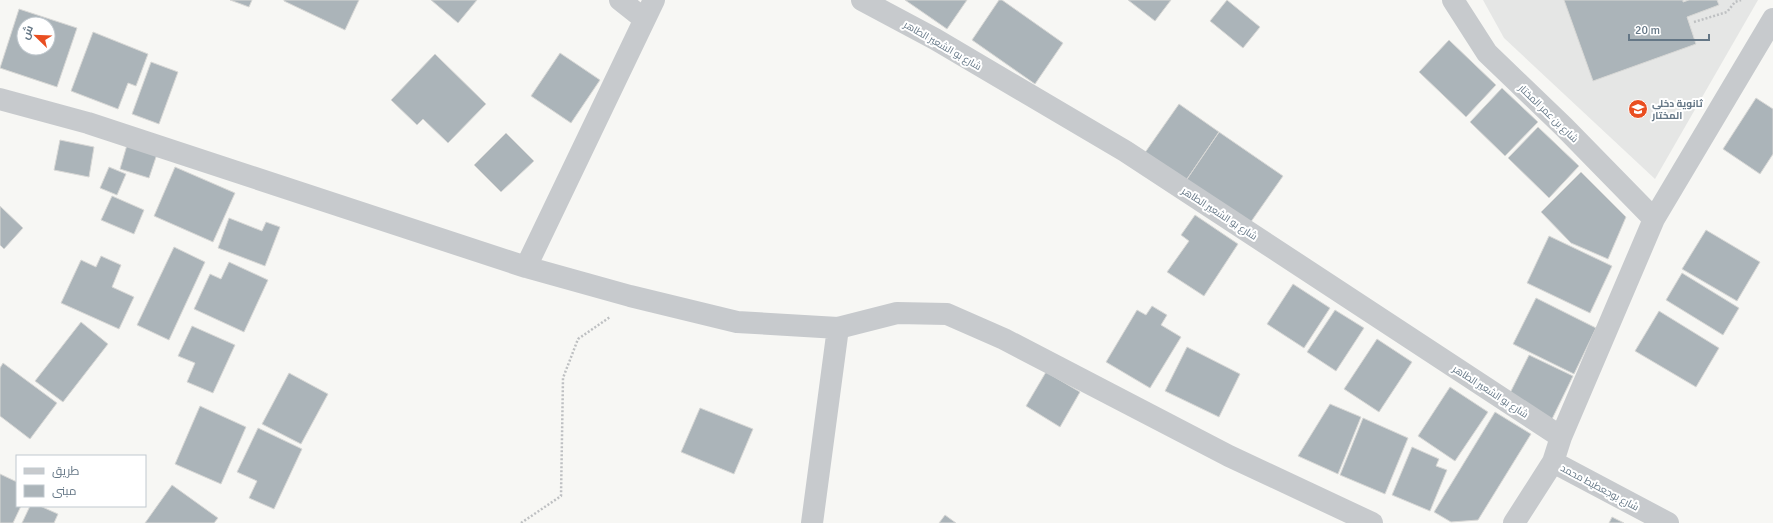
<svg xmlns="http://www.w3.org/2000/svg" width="1773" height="523" font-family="Signika,Cairo,sans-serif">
<rect width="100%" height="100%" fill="#f7f7f4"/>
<path fill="#e5e6e5" d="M 1483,0 L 1758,0 L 1655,179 L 1504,38 Z"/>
<path fill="#abb4b9" stroke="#d8d8d6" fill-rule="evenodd" d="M 230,0 L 252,0 L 249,7 Z
M 284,0 L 359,0 L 345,30 L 284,1 Z
M 431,0 L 477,0 L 458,23 Z
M 905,0 L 967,0 L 947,29 Z
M 999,0 L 1002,0 L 1063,43 L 1035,84 L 972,40 Z
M 1128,0 L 1171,0 L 1155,21 Z
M 1227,0 L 1260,27 L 1243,48 L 1210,21 Z
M 1564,0 L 1683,0 L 1683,2 L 1689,0 L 1717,0 L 1719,5 L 1687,17 L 1696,44 L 1593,81 Z
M 19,9 L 77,28 L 57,87 L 0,68 ZM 24,24 L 48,24 L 48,48 L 24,48 Z
M 93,32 L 148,54 L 136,86 L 128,83 L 118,109 L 71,91 Z
M 1449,40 L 1496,85 L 1466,117 L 1419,72 Z
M 560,53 L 600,80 L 571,123 L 531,96 Z
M 435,54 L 486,104 L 448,143 L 423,119 L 417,125 L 391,100 Z
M 151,62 L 178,72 L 159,124 L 132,114 Z
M 1502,88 L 1538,122 L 1505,156 L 1470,122 Z
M 1756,98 L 1773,109 L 1773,154 L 1760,174 L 1723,149 Z
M 1179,104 L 1219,132 L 1185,182 L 1144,154 Z
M 1538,127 L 1579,166 L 1549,198 L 1508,158 Z
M 1219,132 L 1283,176 L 1248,226 L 1185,182 Z
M 506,133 L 534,161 L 501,192 L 474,165 Z
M 60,140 L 94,147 L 89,177 L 54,170 Z
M 127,145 L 157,154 L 149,178 L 120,169 Z
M 109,167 L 126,174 L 117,195 L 100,188 Z
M 175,167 L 235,193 L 213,242 L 154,216 Z
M 1581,172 L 1626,217 L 1608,259 L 1571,243 L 1541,212 Z
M 112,196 L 144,210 L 134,234 L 101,220 Z
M 0,206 L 23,228 L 4,249 L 0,245 Z
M 1195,215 L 1238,244 L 1204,296 L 1167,272 L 1189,241 L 1181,235 Z
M 229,218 L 262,231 L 266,222 L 280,227 L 265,266 L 218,248 Z
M 1706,230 L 1760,262 L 1737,301 L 1682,269 Z
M 1549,236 L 1612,266 L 1590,313 L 1527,283 Z
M 174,247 L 205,262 L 169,340 L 137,325 Z
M 101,256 L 121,265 L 112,287 L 134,297 L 119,329 L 61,303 L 81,260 L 96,267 Z
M 229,262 L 268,280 L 244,332 L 194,309 L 210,274 L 221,279 Z
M 1682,273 L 1739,308 L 1723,335 L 1666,300 Z
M 1293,284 L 1330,308 L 1304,348 L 1267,324 Z
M 1536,298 L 1596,328 L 1574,374 L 1513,344 Z
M 1152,306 L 1167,315 L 1161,325 L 1181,337 L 1150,388 L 1106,362 L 1137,310 L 1146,315 Z
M 1335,310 L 1364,328 L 1336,371 L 1307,352 Z
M 1659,311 L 1719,348 L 1696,387 L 1635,351 Z
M 81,322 L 108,344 L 63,402 L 35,381 Z
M 192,326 L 235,345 L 213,393 L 187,382 L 195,363 L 178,356 Z
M 1377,339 L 1412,362 L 1379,412 L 1344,389 Z
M 1187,347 L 1240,374 L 1219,417 L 1165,391 Z
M 1529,355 L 1573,376 L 1552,419 L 1508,397 Z
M 3,363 L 57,403 L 30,439 L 0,416 L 0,368 Z
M 1046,372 L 1080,392 L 1060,427 L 1026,406 Z
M 289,373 L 328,394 L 301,444 L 262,424 Z
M 1450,387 L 1488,412 L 1455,461 L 1418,436 Z
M 1330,404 L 1361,417 L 1338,474 L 1298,456 Z
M 200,406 L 246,427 L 221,484 L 175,464 Z
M 700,408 L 753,429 L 734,474 L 681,452 Z
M 1495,412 L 1531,434 L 1478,520 L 1451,522 L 1434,512 Z
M 1363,418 L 1408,438 L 1385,494 L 1340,475 Z
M 258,428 L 302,449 L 274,509 L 249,498 L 257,481 L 237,472 Z
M 1412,447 L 1439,459 L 1436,466 L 1447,470 L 1430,511 L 1392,495 Z
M 0,474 L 17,482 L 17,506 L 21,506 L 13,523 L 0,523 Z
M 172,485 L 218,518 L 214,523 L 145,523 Z
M 30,506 L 40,506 L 58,514 L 54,523 L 22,523 Z
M 945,515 L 956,523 L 939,523 Z
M 1612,517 L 1624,523 L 1609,523 Z"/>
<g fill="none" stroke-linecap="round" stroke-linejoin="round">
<path stroke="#bec0c2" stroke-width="2.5" stroke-dasharray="2 2" stroke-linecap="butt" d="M 1694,22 L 1727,12 L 1735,2 L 1741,0
M 521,523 L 561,496 L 563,378 L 578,339 L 610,317"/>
<path stroke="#c7cacd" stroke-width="22" d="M 620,0 L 644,19
M 862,0 L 935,39 L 1125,151 L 1561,437
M 1453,0 L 1487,53 L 1564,127 L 1654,219
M 0,99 L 88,123 L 526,267 L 630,296 L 737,322 L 838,328 L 897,313 L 947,314 L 1004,339 L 1229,456 L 1372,523
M 526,267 L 654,0
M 1553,462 L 1668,523
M 812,523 L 838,328
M 1514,523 L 1553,462 L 1561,437 L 1654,219 L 1773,19"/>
</g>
<defs>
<g id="school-disc" transform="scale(1)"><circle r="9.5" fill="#e94e21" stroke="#fff"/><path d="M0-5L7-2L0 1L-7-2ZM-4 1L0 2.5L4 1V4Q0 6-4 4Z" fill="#fff"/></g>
</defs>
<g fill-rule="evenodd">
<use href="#school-disc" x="1638" y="109"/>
</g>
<g text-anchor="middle" stroke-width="4" stroke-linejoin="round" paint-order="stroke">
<g font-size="10" fill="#657786" stroke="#fff">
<text transform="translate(943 45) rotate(30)" y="4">شارع بو الشعير الطاهر</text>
<text transform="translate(1549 113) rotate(44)" y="4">شارع بن عمر المختار</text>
<text transform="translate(1220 213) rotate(33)" y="4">شارع بو الشعير الطاهر</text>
<text transform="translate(1491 391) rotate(33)" y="4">شارع بو الشعير الطاهر</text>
<text transform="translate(1600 487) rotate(28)" y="4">شارع بوجعطيط محمد</text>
</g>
<g font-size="10" font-weight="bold" fill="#657786" stroke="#fff" text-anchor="start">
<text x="1652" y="107">ثانوية دخلي<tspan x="1652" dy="12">المختار</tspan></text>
</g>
</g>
<rect x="16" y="455" width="130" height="52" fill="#ffffff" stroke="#c1c9cf"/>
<rect x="24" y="468" width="20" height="6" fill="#c7cacd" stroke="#c1c9cf"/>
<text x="52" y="475" font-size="12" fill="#657786">طريق</text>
<rect x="24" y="485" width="20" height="12" fill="#abb4b9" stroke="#c1c9cf"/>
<text x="52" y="495" font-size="12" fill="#657786">مبنى</text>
<g transform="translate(36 36) rotate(293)"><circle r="19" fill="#ffffff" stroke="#c1c9cf"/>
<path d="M0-3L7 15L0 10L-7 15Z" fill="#e94e21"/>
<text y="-6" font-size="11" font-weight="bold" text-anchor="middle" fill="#657786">ش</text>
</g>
<path d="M1629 34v6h80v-6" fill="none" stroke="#657786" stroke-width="2"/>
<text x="1635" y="34" font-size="12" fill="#657786" stroke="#ffffff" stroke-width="3" paint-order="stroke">20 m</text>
</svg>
